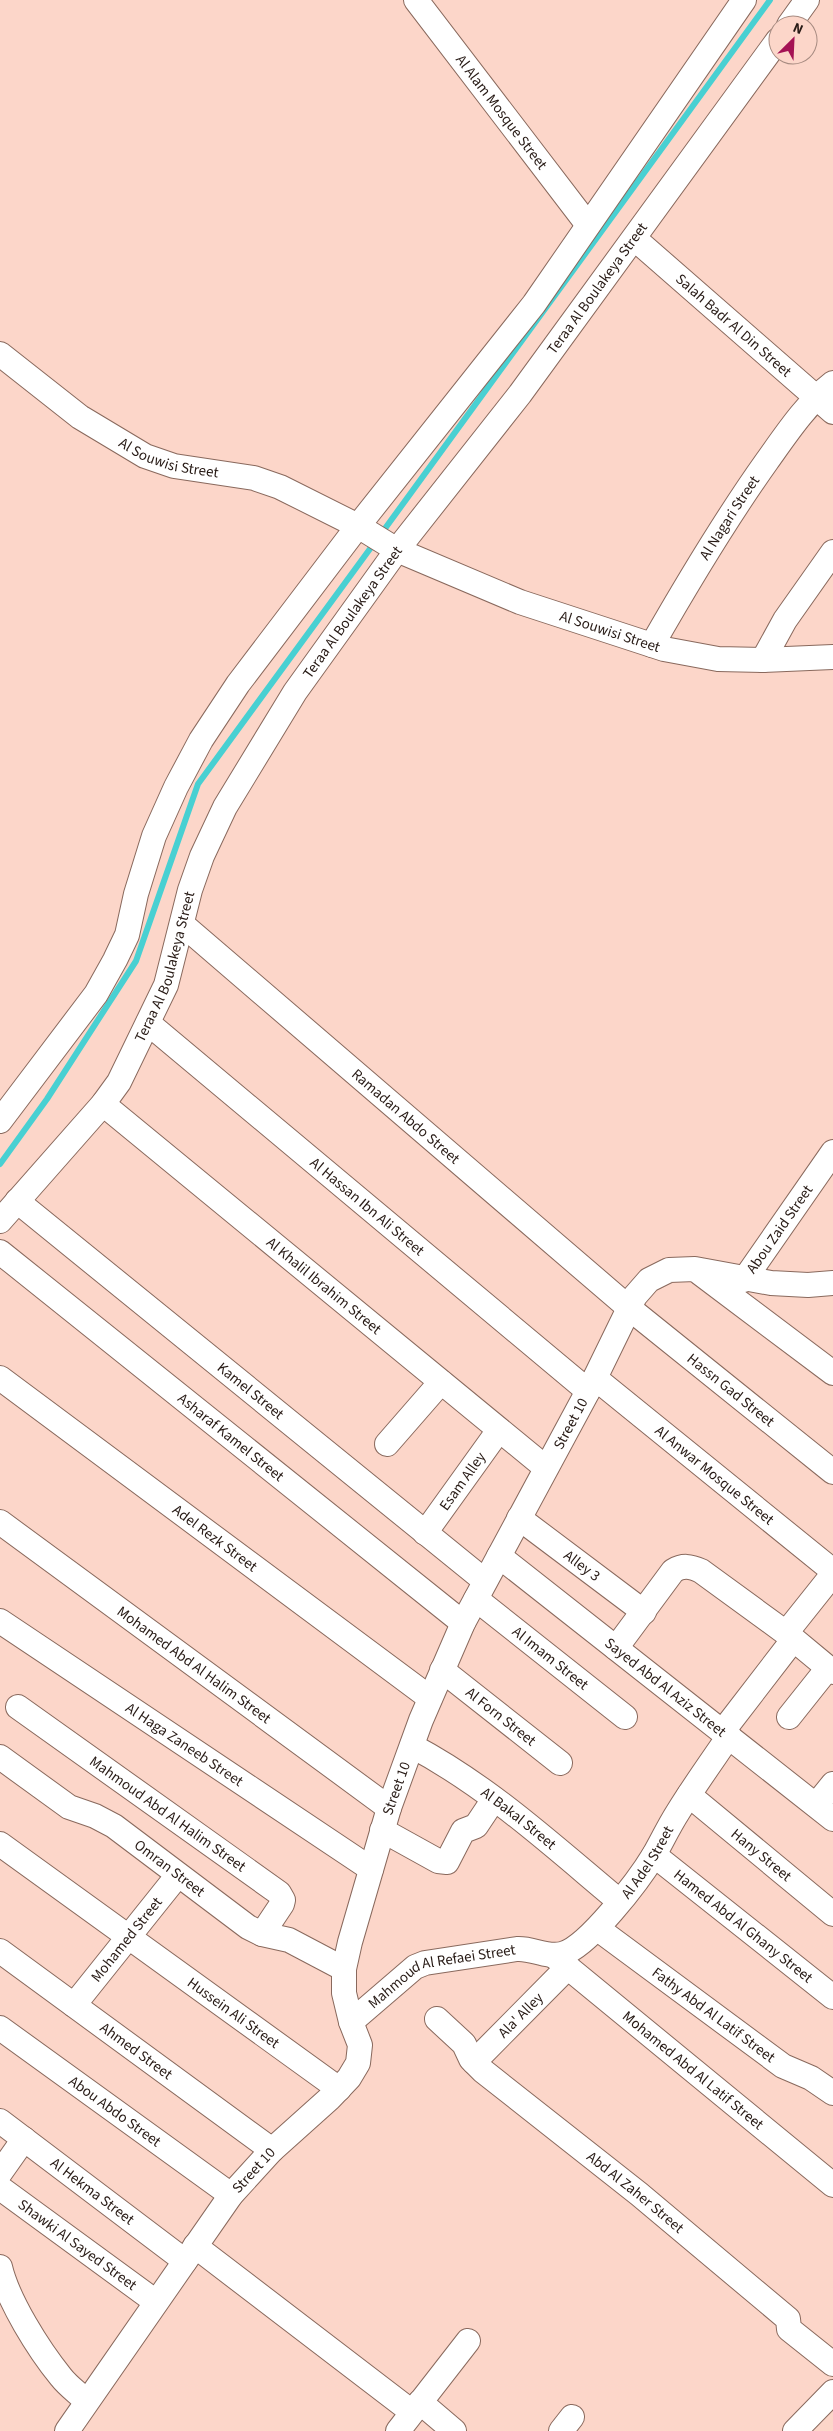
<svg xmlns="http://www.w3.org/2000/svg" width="833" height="2431" font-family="'Source Sans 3',sans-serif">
<rect width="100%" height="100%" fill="#fcd6c9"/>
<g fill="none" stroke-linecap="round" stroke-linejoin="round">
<path stroke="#48d0d2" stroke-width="6" d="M 381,534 L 770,0
M 0,1164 L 47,1099 L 136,961 L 198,784 L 375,542"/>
<g stroke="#89695d" stroke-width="26">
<g id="minor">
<path id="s1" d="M 416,0 L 588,225"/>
<path d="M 789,25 L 807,0"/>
<path id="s2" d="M 635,239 L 833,412"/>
<path id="s3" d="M 0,354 L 80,417 L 145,456 L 174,466 L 254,478 L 280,487 L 358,526 L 397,550 L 520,602 L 664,649 L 718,659 L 763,660 L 833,657"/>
<path id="s4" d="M 652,645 C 688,582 725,520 767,461 C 787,433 806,404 833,383"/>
<path d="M 763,660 L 785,620 L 833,552"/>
<path id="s5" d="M 182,924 L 629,1308 L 833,1472"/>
<path id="s6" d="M 148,1023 L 588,1391"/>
<path id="s7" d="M 103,1104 L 546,1468"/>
<path d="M 0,1121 L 96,994 L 115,960 L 127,935 L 136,894 L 154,836 L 176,787 L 201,740 L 238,684 L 358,526 L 534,304 L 744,0"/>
<path id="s8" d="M 17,1201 L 485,1581"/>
<path id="s9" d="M 0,1221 L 103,1104 L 119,1082 L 166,985 L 190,890 L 202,856 L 225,807 L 295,692 L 397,550 L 520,394 L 778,40"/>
<path id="s10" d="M 0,1252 L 463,1623"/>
<path d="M 700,1273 L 833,1373"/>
<path id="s11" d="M 744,1280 L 833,1152"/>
<path id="s12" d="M 0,1378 L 430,1698"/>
<path id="s13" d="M 595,1378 L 833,1571"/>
<path d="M 387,1444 L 441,1382"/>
<path id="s14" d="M 519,1518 L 644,1612"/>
<path id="s15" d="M 0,1522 L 389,1808"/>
<path id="s16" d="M 425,1533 L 499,1430"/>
<path id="s17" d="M 499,1556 L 833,1819"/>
<path id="s18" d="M 476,1599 L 625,1717"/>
<path id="s19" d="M 0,1621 L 371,1869"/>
<path d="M 786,1633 L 833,1574"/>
<path d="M 616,1648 L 673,1571 C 683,1565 690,1566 701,1571 L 786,1633 L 833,1672"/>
<path id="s20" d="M 442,1670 L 560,1763"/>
<path id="s21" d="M 18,1707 L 279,1893 L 283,1900 L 282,1904 L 262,1934"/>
<path d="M 789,1717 L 828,1668"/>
<path d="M 723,1731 L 793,1640"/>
<path id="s22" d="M 412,1746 C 488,1786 553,1846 619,1901"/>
<path id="s23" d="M 0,1757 L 69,1807 L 95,1816 L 114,1826 L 248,1927 L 262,1934 L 289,1940 L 344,1969"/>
<path id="s24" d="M 689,1795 L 833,1914"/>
<path d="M 816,1805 L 833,1784"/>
<path d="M 382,1830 L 438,1861 L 447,1862 L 463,1831 L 476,1826 L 494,1799"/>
<path id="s25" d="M 0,1844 L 339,2089"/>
<path id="s26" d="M 654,1855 L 833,1997"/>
<path id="s27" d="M 598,1929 L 783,2066 L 811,2078 L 833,2093"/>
<path id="s28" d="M 0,1951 L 272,2150"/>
<path id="s29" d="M 554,1956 L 833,2185"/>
<path id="s30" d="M 74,2005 L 178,1875"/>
<path id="s31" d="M 437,2019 L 464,2044 L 471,2059 L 483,2071 L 639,2194 L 788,2319 L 789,2329 L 833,2364"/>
<path id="s32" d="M 351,2022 L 415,1967 L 425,1963 L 517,1949 C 533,1948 546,1958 562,1954 C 588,1947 639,1880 654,1855 C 662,1841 669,1826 678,1812 C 694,1786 712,1761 729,1736"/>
<path id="s33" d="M 0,2028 L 231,2195"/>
<path id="s34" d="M 474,2062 L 568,1967"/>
<path id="s35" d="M 0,2121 L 185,2261"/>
<path d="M 0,2173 L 24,2139"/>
<path id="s36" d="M 0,2188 L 156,2302"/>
<path d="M 195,2246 L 412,2412"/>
<path d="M 0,2267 C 8,2301 39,2350 61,2377 C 68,2386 78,2393 86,2401"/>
<path d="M 420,2402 L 454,2431"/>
<path id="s37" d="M 67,2431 L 231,2195 L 272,2150 L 330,2098 L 349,2078 L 358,2063 L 360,2045 L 351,2022 L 344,1993 L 344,1969 L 350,1942 L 389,1808 L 421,1720 L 463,1623 L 595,1378 L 635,1296 L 649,1280 L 669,1270 L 695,1269 L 771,1283 L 808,1285 L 833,1283"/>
<path d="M 398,2431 L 468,2341"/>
<path d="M 561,2431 L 572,2417"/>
<path d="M 795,2431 L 833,2392"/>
</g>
</g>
<use href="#minor" stroke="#fff" stroke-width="24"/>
</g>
<g text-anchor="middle" stroke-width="5" stroke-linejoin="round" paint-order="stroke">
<g font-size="15" fill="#271a15" stroke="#fcd6c9">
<text dy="5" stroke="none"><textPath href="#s1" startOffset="141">Al Alam Mosque Street</textPath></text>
<text dy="5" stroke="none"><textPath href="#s9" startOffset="1118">Teraa Al Boulakeya Street</textPath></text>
<text dy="5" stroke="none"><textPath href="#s2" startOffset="131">Salah Badr Al Din Street</textPath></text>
<text dy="5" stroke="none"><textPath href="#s3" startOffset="201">Al Souwisi Street</textPath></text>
<text dy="5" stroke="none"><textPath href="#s4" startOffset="149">Al Nagari Street</textPath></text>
<text dy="5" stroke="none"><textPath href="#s9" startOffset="712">Teraa Al Boulakeya Street</textPath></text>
<text dy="5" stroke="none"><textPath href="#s3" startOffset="678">Al Souwisi Street</textPath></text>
<text dy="5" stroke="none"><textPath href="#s9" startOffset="308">Teraa Al Boulakeya Street</textPath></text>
<text dy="5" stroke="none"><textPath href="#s5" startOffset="295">Ramadan Abdo Street</textPath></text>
<text dy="5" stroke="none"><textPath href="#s6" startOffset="286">Al Hassan Ibn Ali Street</textPath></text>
<text dy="5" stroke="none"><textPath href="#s11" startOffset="62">Abou Zaid Street</textPath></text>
<text dy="5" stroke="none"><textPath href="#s7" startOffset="286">Al Khalil Ibrahim Street</textPath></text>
<text dy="5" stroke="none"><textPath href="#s5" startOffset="720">Hassn Gad Street</textPath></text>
<text dy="5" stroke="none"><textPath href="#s8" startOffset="301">Kamel Street</textPath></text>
<text dy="5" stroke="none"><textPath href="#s37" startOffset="1161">Street 10</textPath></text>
<text dy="5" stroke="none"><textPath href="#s10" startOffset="296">Asharaf Kamel Street</textPath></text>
<text dy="5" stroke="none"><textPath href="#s13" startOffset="154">Al Anwar Mosque Street</textPath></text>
<text dy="5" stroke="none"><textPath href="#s16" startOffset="64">Esam Alley</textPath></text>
<text dy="5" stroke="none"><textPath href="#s12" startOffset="268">Adel Rezk Street</textPath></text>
<text dy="5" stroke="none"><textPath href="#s14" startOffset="79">Alley 3</textPath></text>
<text dy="5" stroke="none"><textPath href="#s18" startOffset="95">Al Imam Street</textPath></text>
<text dy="5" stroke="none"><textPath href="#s15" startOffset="241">Mohamed Abd Al Halim Street</textPath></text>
<text dy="5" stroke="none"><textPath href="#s17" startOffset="212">Sayed Abd Al Aziz Street</textPath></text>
<text dy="5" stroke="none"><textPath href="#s20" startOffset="75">Al Forn Street</textPath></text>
<text dy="5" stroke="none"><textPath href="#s19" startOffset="222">Al Haga Zaneeb Street</textPath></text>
<text dy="5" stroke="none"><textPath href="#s37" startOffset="756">Street 10</textPath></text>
<text dy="5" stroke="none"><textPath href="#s21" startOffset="184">Mahmoud Abd Al Halim Street</textPath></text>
<text dy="5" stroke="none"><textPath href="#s22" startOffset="129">Al Bakal Street</textPath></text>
<text dy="5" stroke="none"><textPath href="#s24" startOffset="94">Hany Street</textPath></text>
<text dy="5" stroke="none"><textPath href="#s32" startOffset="361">Al Adel Street</textPath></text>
<text dy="5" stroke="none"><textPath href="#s23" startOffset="204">Omran Street</textPath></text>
<text dy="5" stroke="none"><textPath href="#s26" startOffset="114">Hamed Abd Al Ghany Street</textPath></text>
<text dy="5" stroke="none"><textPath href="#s30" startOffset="84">Mohamed Street</textPath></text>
<text dy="5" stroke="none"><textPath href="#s32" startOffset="106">Mahmoud Al Refaei Street</textPath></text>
<text dy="5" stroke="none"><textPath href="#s25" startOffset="288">Hussein Ali Street</textPath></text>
<text dy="5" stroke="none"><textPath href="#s27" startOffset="144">Fathy Abd Al Latif Street</textPath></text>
<text dy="5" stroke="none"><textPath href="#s34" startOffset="66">Ala' Alley</textPath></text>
<text dy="5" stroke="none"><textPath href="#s28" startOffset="169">Ahmed Street</textPath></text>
<text dy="5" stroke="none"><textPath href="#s29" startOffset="180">Mohamed Abd Al Latif Street</textPath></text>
<text dy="5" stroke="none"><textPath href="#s33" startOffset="142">Abou Abdo Street</textPath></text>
<text dy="5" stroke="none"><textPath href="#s37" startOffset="321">Street 10</textPath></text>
<text dy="5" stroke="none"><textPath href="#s35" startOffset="116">Al Hekma Street</textPath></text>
<text dy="5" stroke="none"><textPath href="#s31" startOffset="265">Abd Al Zaher Street</textPath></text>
<text dy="5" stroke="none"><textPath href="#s36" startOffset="96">Shawki Al Sayed Street</textPath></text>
</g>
</g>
<g transform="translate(793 40) rotate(24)"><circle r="24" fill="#fcd6c9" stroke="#a78b81"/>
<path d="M0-4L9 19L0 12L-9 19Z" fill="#a41254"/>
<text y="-8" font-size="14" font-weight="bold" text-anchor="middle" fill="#271a15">N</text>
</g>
</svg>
